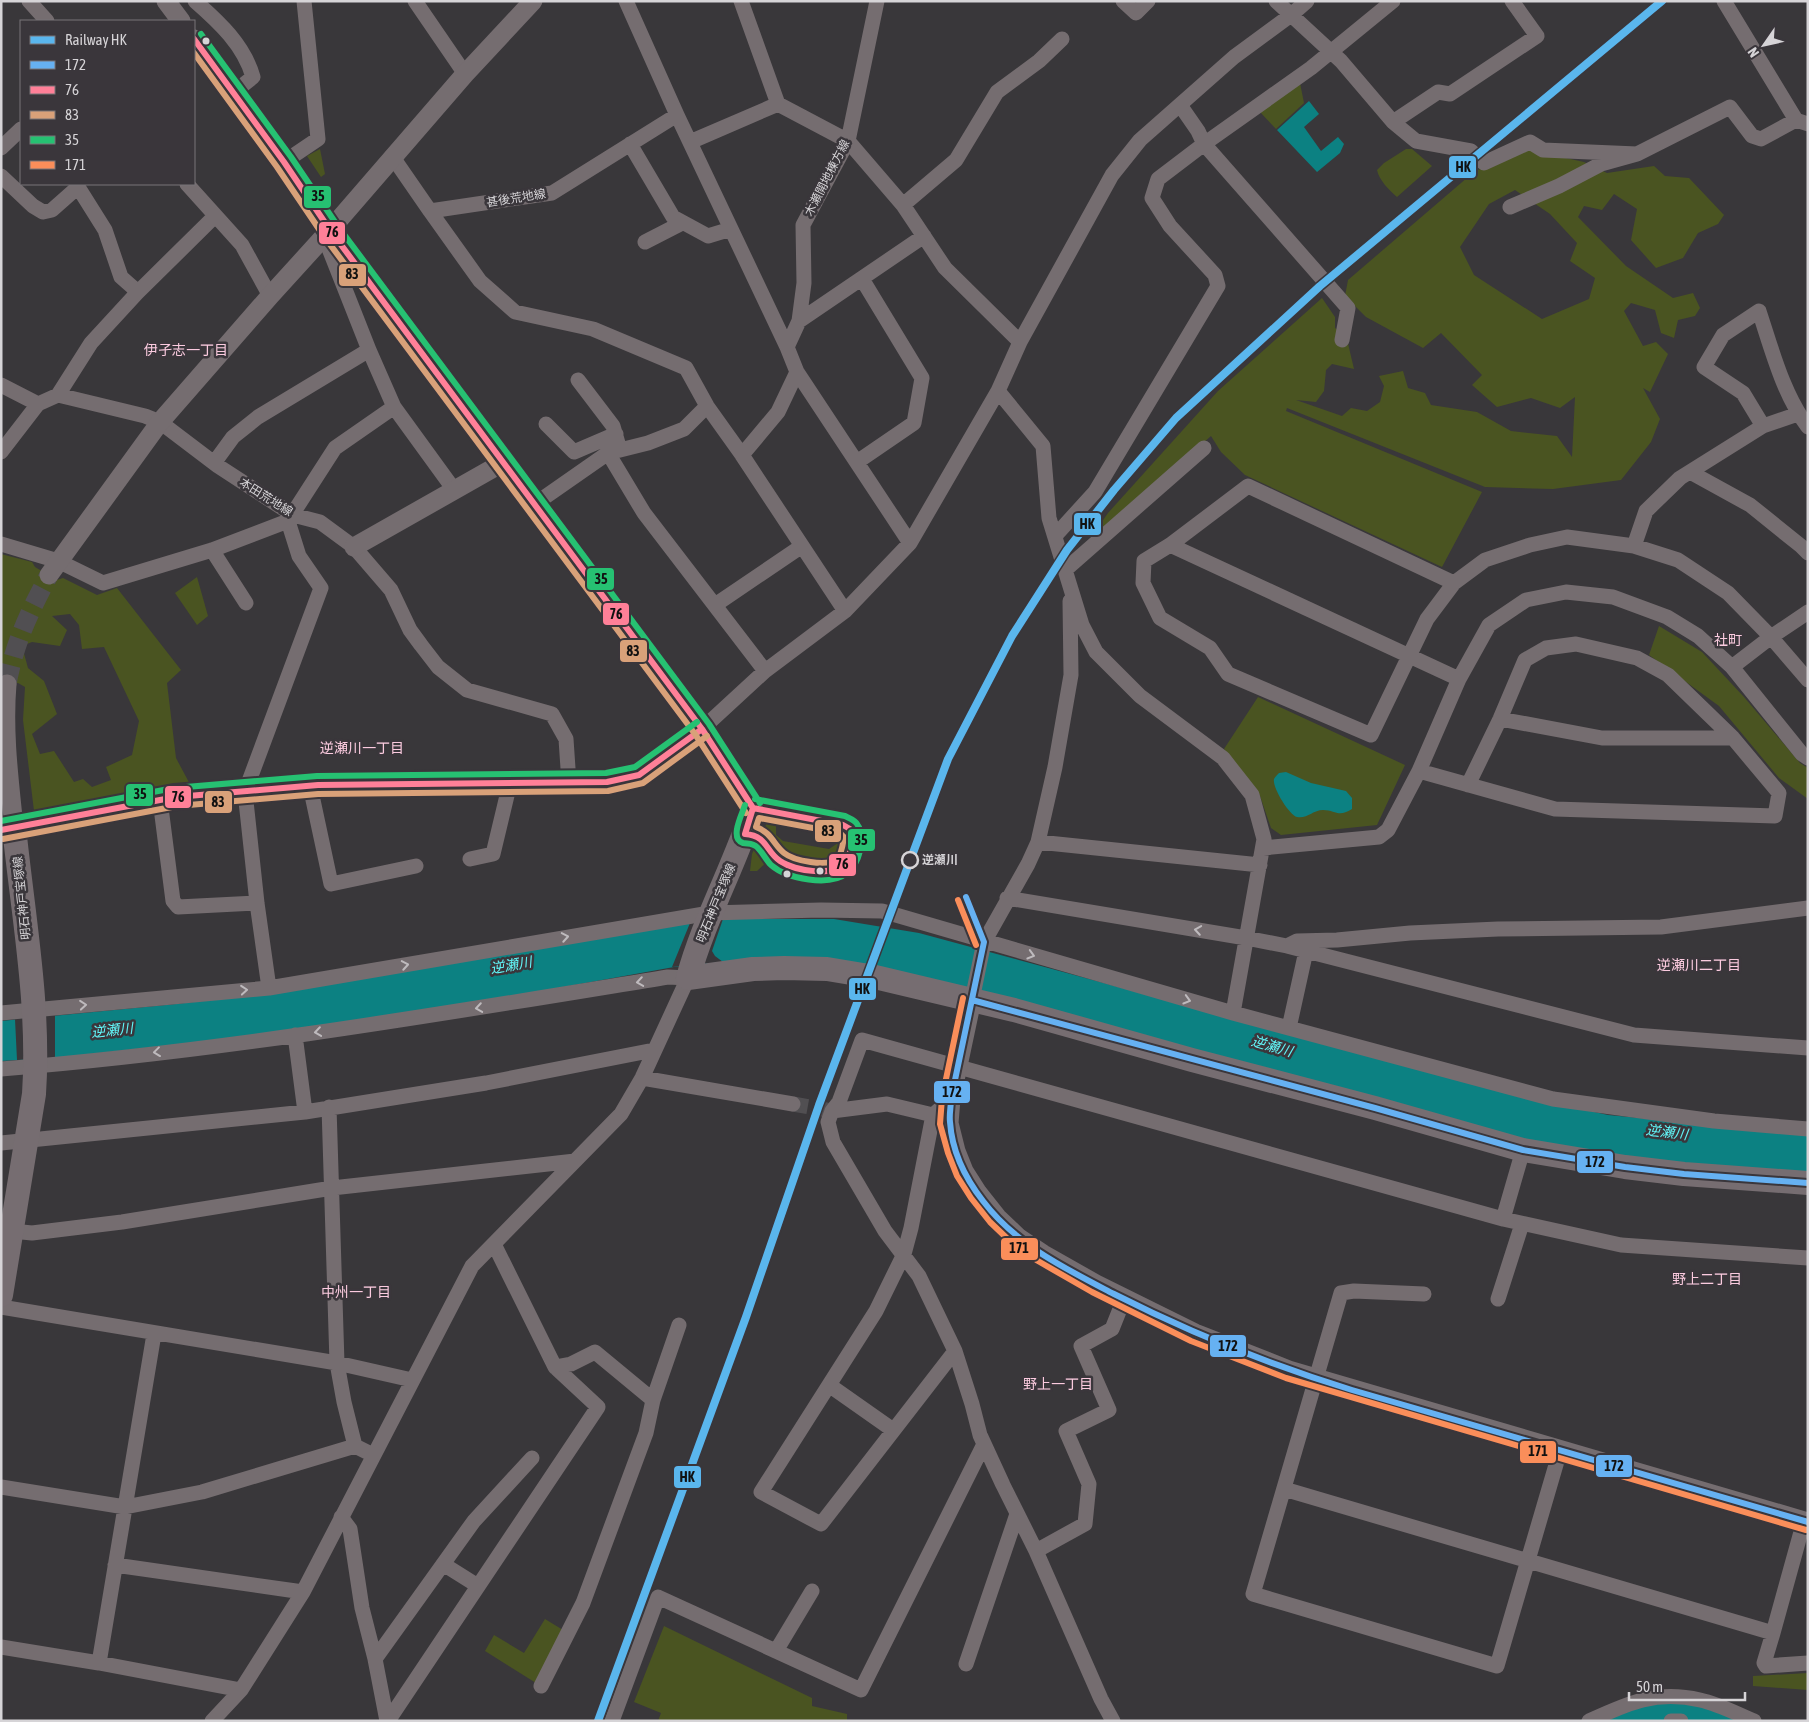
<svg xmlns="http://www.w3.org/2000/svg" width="1809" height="1722" font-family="'Asap Condensed','Noto Sans JP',sans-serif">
<rect width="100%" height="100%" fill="#39373a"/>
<path fill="#4a5421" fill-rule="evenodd" d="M 1300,83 L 1304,103 L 1276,129 L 1260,112 Z
M 320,149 L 325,174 L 321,177 L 307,156 Z
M 1406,149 L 1412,149 L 1432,166 L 1397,197 C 1389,190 1379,180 1377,170 L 1384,163 Z
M 1529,150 L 1584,162 L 1607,173 L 1654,166 L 1665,176 L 1689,178 L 1724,215 L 1718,224 L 1698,233 L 1683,258 L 1656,268 L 1631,240 L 1637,209 L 1614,194 L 1602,210 L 1584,206 L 1578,217 L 1626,266 L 1673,298 L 1693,293 L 1700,308 L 1695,316 L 1678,320 L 1674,338 L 1661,333 L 1655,310 L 1631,303 L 1624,311 L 1643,346 L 1656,342 L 1668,354 L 1650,392 L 1643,388 L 1660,419 L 1651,442 L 1621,480 L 1553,489 L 1485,487 L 1287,408 L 1286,411 L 1482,492 L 1442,567 L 1245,475 L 1221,452 L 1211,436 L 1093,541 L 1089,540 L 1108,513 L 1218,391 L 1322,298 L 1335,317 L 1335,328 L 1346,335 L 1354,369 L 1332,364 L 1326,370 L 1324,391 L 1316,402 L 1296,400 L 1342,416 L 1351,408 L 1367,411 L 1380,402 L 1384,386 L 1379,376 L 1403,371 L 1408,388 L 1425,393 L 1431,405 L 1477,412 L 1511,431 L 1557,436 L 1572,457 L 1575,397 L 1560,408 L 1531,398 L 1497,407 L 1472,385 L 1482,375 L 1441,333 L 1423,348 L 1366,317 L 1345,296 L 1348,280 L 1475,171 ZM 1515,190 L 1550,214 L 1577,243 L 1570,261 L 1595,278 L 1589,299 L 1542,319 L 1474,275 L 1460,247 L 1489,204 Z
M 1,554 L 32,562 L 35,567 L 57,580 L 63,578 L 97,595 L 117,588 L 181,670 L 167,683 L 176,758 L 192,788 L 63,812 L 34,811 L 23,720 L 25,687 L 18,683 L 1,683 ZM 70,614 L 79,625 L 82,649 L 104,647 L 139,721 L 132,755 L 106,767 L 111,780 L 92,787 L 83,779 L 74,782 L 54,751 L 40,754 L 32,734 L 57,714 L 44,681 L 28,668 L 22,646 L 32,642 L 60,646 L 67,630 L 52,616 Z
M 197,577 L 208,616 L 197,625 L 175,593 Z
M 1659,626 L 1702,652 L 1744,697 L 1800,763 L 1808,768 L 1808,799 L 1779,778 L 1719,706 L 1649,655 Z
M 1258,697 L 1405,765 L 1377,825 L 1281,835 L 1271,828 L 1260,796 L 1224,749 Z
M 773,821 L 776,826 L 776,835 L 783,841 L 829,849 L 841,841 L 845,845 L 842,857 L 833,862 L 800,859 L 790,854 L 771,835 L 764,832 L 766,824 Z
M 787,822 L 834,831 L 829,836 L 788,827 Z
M 756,844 L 769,860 L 757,871 L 750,871 L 752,854 Z
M 545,1619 L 563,1630 L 536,1683 L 485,1651 L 494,1635 L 524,1653 Z
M 664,1626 L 812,1698 L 812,1706 L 847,1714 L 847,1721 L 658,1721 L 661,1713 L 634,1702 Z
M 1808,1673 L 1808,1690 L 1753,1686 L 1753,1676 Z"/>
<path fill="#0c8182" d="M 1309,101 L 1319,114 L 1304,127 L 1321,151 L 1338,137 L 1344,144 L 1340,153 L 1317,172 L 1277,130 Z
M 1286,772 L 1311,783 L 1346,791 L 1352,798 L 1352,809 C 1338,818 1336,810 1323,810 C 1313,810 1307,819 1297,817 C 1289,815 1272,787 1274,779 C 1275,777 1277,775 1279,773 Z
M 727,919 L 834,919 L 919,933 L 1522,1096 L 1608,1115 L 1808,1134 L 1808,1177 L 1698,1169 L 1522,1139 L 998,999 L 739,961 L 674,967 L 414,1014 L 280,1033 L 55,1058 L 1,1061 L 1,1021 L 176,1004 L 273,993 L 690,923 Z"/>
<path fill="#39373a" d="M 723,919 L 712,951 L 715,956 L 723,962 L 672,967 L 690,923 Z
M 55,1015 L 55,1058 L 17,1060 L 15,1019 Z"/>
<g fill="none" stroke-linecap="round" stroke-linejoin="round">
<path stroke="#0c8182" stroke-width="28" d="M 1620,1721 L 1670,1707 L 1713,1713 L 1736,1721"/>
<path stroke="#514f52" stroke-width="15" stroke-dasharray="15 8" stroke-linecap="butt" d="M 793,1104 L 832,1111"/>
<path stroke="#514f52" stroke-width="19" stroke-dasharray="19 9" stroke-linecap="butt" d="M 7,684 C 15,641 29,613 49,575"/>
<path stroke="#756d70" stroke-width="15" d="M 29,1 L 47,21
M 195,1 C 219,22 244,45 253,77 L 233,93
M 415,1 L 465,74
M 626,1 L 677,115 L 787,347
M 741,1 L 778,104 L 848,141 L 903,205 L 945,268 L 1020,342
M 1123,1 L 1136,13 L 1148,1
M 1276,1 L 1341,61 L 1393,122 L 1416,141 L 1471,151 L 1484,163 L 1530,142 L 1543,150 L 1637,154
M 1724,1 L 1796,120 L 1808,124
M 1180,105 L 1198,131 L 1204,144 L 1348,308 L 1342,340
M 1393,122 L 1438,92 L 1450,94 L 1537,36 L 1512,1
M 690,142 L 778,104
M 630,144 L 673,217 L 708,236 L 731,229
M 1,148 L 21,129
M 392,156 L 430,211 L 552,193 L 677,115
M 284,162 L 318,139 L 304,1
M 1,176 L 33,206 L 43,212 L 52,210 L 78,187 L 105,230 L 121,277 L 138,292
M 187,184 L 242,245 L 270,296
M 903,205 L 956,160 L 997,92 L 1039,61 L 1062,39
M 1510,207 L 1559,186 L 1601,164 L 1637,154 L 1730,107 L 1752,136 L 1761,139 L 1796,120
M 430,211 L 480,281 L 515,312 L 593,329 L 686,368 L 707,406 L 742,455 L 845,611
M 324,236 L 369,350 L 394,407 L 455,491
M 645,242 L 682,223
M 799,321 L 924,236
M 797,372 L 910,543
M 578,380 L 613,426 L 618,443
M 1,385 L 38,404 L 58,395 L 145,416 L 160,422 L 218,466 L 293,515 L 320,522 L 354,547 L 391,590 L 410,630 L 421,645 L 438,667 L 467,690 L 552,714 L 566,739 L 569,783
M 998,391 L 1043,446 L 1049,518 L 1082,625 L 1096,652 L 1140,696 L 1223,758 L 1252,795 L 1264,839 L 1233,1013
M 58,395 L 91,343 L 137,293 L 215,216
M 546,424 L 574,452 L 616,434
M 1763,426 L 1743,393 L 1704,367 L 1723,335 L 1759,311 C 1772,350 1783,394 1808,427
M 1,452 L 38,404
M 608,453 L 648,443 L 684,429 L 707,406
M 742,455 L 778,412 L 797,372 L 787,347 L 799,321 L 804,283 L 803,225 L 848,141 L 877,1
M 857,462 L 914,423 L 922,378 L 862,279
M 214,463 L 233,437 L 258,417 L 369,350
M 1690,472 L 1750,505 L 1801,546 L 1808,553
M 535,504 L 608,453 L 644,513 L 765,671
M 1055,536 L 1095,492 L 1218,286 L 1215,275 L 1170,226 L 1152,198 L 1158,179 L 1204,144 L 1311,68 L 1393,1
M 1,544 L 58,561 L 103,583 L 212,550 L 288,521 L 335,448 L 394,407
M 1170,545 L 1459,679
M 1634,546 L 1646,511 L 1680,478 L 1763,426 L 1798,414
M 212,550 L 246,603
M 1065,570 L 1204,448
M 1454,583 L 1248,486 L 1170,545 L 1144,561 L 1143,583 L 1160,618 L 1210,648 L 1228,674 L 1371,735 L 1427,619 L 1454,583 L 1485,560 L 1530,545 L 1567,537 L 1634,546 L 1678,560 L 1728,593 L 1771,637 L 1808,680
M 715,605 L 802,546
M 1732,667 L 1771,637 L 1808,612
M 1500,719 L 1602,738 L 1733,738
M 702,729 L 765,671 L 845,611 L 910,543 L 998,391 L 1020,342 L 1112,175 L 1140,140 L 1234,57 L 1291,15 L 1307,1
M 1419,771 L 1555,809 L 1775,816 L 1779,793 L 1733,738 L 1668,675 L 1637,658 L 1576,644 L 1546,648 L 1525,660 L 1500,719 L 1468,785
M 310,786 L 331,884 L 416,866
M 160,800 L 173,901 L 178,907 L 257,903
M 1038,842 L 1260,865
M 1263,848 L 1379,837 L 1388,830 L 1419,771 L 1459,679 L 1489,625 L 1526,600 L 1566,592 L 1613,597 L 1667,617 L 1698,636 L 1732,667 L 1802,754 L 1808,758
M 470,859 L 493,854 L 510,783
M 1007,898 L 1246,938 L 1287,946 L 1634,1035 L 1808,1048
M 1289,945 L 1297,941 L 1337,940 L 1410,933 L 1498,929 L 1661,927 L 1808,908
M 269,988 L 257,903 L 245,792 L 321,588 L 299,556 L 288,521
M 972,1000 L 984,942 L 1028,864 L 1038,842 L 1055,767 L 1071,675 L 1070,601
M 1,1013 L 269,988 L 710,913 L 821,910 L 882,911 L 1233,1013 L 1553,1099 L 1714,1121 L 1808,1129
M 1289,1028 L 1306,951
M 295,1035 L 305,1112
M 1,1069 C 225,1051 447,1013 668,977 L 688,978 L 642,1078 L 621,1114 L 472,1266 L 303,1592 L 241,1690 L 212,1721
M 642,1078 L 793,1104
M 951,1099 L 933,1115 L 911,1228 L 904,1254 L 876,1311 L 761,1492 L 821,1524 L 955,1351
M 329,1107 L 337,1363 L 344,1402 L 355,1446
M 832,1111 L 887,1104 L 933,1115
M 1,1143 L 305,1112 L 486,1083 L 654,1050
M 1503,1219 L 1523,1150
M 12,1231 L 32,1233 L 122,1222 L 332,1188 L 575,1161
M 494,1244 L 555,1367 L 571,1364 L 595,1352 L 653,1400 L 646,1433 L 583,1603 L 541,1686
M 1424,1294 L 1354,1291 L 1341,1293 L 1253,1594 L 1497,1666 L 1560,1451
M 1498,1299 L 1522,1224
M 1,1307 L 337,1363 L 412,1380
M 829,1385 L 893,1430
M 653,1400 L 679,1325
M 1,1487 L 125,1507 L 202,1492 L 355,1446 L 373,1455
M 1284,1489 L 1773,1633 L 1764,1663 L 1766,1666 L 1808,1663
M 341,1517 L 350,1529 L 362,1608 L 375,1659
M 1036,1551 L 1085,1524 L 1089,1484 L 1066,1431 L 1109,1410 L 1081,1346 L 1112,1329 L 1124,1299
M 443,1564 L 478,1586
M 115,1565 L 303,1592
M 1773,1633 L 1804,1521
M 1,1647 L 99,1663 L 241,1690
M 776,1651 L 812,1591
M 99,1663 L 154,1334
M 966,1664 L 1017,1514
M 387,1721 L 375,1659 L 474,1521 L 532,1458
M 388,1721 L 598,1407 L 555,1367
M 612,1721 L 658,1597 L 861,1690 L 984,1444
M 1113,1721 L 1101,1699 L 1036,1551 L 1003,1485 L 980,1435 L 972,1404 L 955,1351 L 919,1276 L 885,1231 L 833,1142 L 828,1122 L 832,1111 L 839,1102 L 862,1040 L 1503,1219 L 1621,1245 L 1808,1258
M 1589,1721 C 1628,1703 1656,1690 1700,1700 C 1719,1704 1737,1714 1754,1721
M 1671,1721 L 1681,1721"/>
<path stroke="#756d70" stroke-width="19" d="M 166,1 L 181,21
M 194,39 L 284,162 L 330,230 L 702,729
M 354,547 L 504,462
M 49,575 L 160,422 L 270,296 L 330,230 L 465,74 L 533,1
M 7,684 C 3,732 9,778 14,827
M 972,1000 L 951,1099 L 949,1123 L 956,1151 L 964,1171 L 978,1193 L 997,1217 L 1019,1238 L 1043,1254 L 1096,1284 L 1195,1333 L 1289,1370 L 1808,1522"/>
<path stroke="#766d71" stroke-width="24" d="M 1,1295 L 34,1094 C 40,1005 23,915 14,827 L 176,797 L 318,785 L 607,782 L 639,775 L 702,729 L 753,808 C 735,865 704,919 688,978 L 753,969 L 784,968 L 827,969 L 875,977 L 1014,1010 L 1192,1060 L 1375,1108 L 1523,1150 L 1625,1167 L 1684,1174 L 1808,1183"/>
<g stroke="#3a363b" stroke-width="10">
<path id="bus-1" d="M 966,897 L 984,942 L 951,1099 C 951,1107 949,1114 950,1122 C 952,1151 965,1178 983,1201 C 1016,1245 1066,1269 1114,1294 C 1191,1333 1270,1365 1352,1390 L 1808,1522
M 972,1000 L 1375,1108 L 1523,1150 L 1625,1167 L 1684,1174 L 1808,1183"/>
</g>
<g stroke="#3a363b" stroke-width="10">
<path id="bus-2" d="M 194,39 L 284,162 L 330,230 L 702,729 L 753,808
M 753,808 L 843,825 L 850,829 L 853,835 C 852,843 851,854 846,861 C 835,878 795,871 780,861 C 765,851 768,836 745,834 Z
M 1,830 L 176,797 L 318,785 L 607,782 L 639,775 L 702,729"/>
</g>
<g stroke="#3a363b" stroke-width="10">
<path id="bus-3" d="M 194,53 L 277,167 L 323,235 L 695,734 L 746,813
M 759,818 L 840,833 L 844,837 C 843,843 842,854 837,859 C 827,867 794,861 784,853 C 773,844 772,833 756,827 Z
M 3,839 L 177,806 L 318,794 L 608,791 L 643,783 L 707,736"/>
</g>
<g stroke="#3a363b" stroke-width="10">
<path id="bus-4" d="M 201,34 L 291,157 L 337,225 L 709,724 L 760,803
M 745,805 C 742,814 729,839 743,843 C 749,844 753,843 757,847 C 763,853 766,860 771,865 C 787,879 830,887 847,873 C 859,864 867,837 857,824 C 855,820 849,818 845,816 L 755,799
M 1,821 L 174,788 L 317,776 L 606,773 L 635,767 L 697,722"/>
</g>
<g stroke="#3a363b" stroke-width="10">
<path id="bus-5" d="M 958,900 L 976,945
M 963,998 L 942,1098 L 940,1124 L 948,1153 L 957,1176 L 971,1198 L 990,1222 L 1014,1245 L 1038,1261 L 1092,1292 L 1191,1341 L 1286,1378 L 1806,1530"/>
</g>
<use href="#bus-1" stroke="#66b1f2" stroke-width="6"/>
<use href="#bus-2" stroke="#ff8098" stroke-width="6"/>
<use href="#bus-3" stroke="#d9a179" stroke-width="6"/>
<use href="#bus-4" stroke="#26c172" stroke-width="6"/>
<use href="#bus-5" stroke="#fa8e5a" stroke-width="6"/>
<g stroke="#3a363b" stroke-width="11">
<path id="rail-1" d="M 598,1721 L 746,1317 L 819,1105 L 948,759 L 1012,636 L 1067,550 L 1114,490 L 1176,418 L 1320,286 L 1662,1"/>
</g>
<use href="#rail-1" stroke="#5ab6ed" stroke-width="8"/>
</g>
<defs><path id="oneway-chevron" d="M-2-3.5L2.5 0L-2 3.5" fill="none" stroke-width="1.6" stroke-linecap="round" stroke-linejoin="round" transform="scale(1.25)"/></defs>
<g stroke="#bebabd">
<use href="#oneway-chevron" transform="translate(1198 930) rotate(-171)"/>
<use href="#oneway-chevron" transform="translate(565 937) rotate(-10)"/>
<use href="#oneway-chevron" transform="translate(1031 955) rotate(16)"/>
<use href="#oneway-chevron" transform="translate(405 965) rotate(-10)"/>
<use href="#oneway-chevron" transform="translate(640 982) rotate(171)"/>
<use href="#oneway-chevron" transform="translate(244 990) rotate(-5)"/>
<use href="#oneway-chevron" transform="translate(1187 1000) rotate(16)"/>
<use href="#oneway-chevron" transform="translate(83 1005) rotate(-5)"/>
<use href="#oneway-chevron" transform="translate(479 1008) rotate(171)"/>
<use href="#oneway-chevron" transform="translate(318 1032) rotate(172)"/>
<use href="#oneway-chevron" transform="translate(157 1052) rotate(173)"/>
</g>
<g fill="#d6d4d7" stroke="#3a363b" stroke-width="2">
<circle cx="206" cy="41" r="4.5"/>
<circle cx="820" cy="871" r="4.5"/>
<circle cx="787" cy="874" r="4.5"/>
</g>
<circle fill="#3a363b" stroke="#d6d4d7" stroke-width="2.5" cx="910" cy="860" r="8"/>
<g text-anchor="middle" stroke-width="5" stroke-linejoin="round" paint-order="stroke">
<g font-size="12" fill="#d6d4d7" stroke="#3a363b">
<text transform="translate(827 178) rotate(-63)" y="4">木瀬開地棟方線</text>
<text transform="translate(516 198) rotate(-9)" y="4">甚後荒地線</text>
<text transform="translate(266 497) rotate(32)" y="4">本田荒地線</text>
<text transform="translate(22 898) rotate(-96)" y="4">明石神戸宝塚線</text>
<text transform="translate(716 903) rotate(-68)" y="4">明石神戸宝塚線</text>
</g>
<g font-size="12" font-weight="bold" fill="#d6d4d7" stroke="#3a363b" text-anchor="start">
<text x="922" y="864">逆瀬川</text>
</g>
<g font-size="14" fill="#fbcbdf" stroke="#3a363b">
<text x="186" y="355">伊孑志一丁目</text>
<text x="1728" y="645">社町</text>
<text x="362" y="753">逆瀬川一丁目</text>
<text x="1699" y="970">逆瀬川二丁目</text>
<text x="1707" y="1284">野上二丁目</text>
<text x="356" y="1297">中州一丁目</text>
<text x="1058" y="1389">野上一丁目</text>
</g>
<g font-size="14" font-style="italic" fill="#61f6f8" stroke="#3a363b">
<text transform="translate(511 965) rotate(-10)" y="5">逆瀬川</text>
<text transform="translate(112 1030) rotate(-6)" y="5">逆瀬川</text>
<text transform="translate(1272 1046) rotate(16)" y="5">逆瀬川</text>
<text transform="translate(1667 1132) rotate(7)" y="5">逆瀬川</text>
</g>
</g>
<g stroke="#3a363b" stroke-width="2">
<rect x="1448" y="155" width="29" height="24" rx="5" fill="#5ab6ed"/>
<rect x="303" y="185" width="29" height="24" rx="5" fill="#26c172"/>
<rect x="318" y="221" width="28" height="24" rx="5" fill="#ff8098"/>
<rect x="338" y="263" width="29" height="24" rx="5" fill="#d9a179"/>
<rect x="1073" y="512" width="29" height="24" rx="5" fill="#5ab6ed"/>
<rect x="586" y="567" width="29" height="24" rx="5" fill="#26c172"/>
<rect x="602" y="602" width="28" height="24" rx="5" fill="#ff8098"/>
<rect x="619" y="639" width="29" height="24" rx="5" fill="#d9a179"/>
<rect x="125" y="783" width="29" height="24" rx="5" fill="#26c172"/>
<rect x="164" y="785" width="28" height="24" rx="5" fill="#ff8098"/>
<rect x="204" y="790" width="29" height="24" rx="5" fill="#d9a179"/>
<rect x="814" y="819" width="28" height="24" rx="5" fill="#d9a179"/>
<rect x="847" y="828" width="29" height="24" rx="5" fill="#26c172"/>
<rect x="828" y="853" width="29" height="24" rx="5" fill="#ff8098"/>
<rect x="848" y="977" width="29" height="24" rx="5" fill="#5ab6ed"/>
<rect x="933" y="1080" width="38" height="24" rx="5" fill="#66b1f2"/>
<rect x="1576" y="1150" width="38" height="24" rx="5" fill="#66b1f2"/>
<rect x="1000" y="1237" width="39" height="24" rx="5" fill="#fa8e5a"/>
<rect x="1209" y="1334" width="38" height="24" rx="5" fill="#66b1f2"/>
<rect x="1519" y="1440" width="38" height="24" rx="5" fill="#fa8e5a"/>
<rect x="1595" y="1454" width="38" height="24" rx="5" fill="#66b1f2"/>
<rect x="673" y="1465" width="29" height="24" rx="5" fill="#5ab6ed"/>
</g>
<g font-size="14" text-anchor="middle" font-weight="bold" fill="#111">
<text x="1463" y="172">HK</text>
<text x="318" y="201">35</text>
<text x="332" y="237">76</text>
<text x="352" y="279">83</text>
<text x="1087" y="529">HK</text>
<text x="601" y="584">35</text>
<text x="616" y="619">76</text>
<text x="633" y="656">83</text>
<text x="140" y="799">35</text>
<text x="178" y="802">76</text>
<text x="218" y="807">83</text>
<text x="828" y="836">83</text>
<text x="861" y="845">35</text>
<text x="842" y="869">76</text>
<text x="862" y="994">HK</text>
<text x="952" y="1097">172</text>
<text x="1595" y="1167">172</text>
<text x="1019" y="1253">171</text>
<text x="1228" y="1351">172</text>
<text x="1538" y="1456">171</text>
<text x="1614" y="1471">172</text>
<text x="687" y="1482">HK</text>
</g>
<rect width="1809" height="1722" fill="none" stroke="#d6d4d7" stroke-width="5"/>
<rect x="20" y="20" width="175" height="165" fill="#3a363b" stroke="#787579"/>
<rect x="30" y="36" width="25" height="8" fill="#5ab6ed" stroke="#787579"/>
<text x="65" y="45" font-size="15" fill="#d6d4d7">Railway HK</text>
<rect x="30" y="61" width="25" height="8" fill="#66b1f2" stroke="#787579"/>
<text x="65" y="70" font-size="15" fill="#d6d4d7">172</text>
<rect x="30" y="86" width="25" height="8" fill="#ff8098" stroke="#787579"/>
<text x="65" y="95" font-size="15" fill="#d6d4d7">76</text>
<rect x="30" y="111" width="25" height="8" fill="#d9a179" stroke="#787579"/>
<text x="65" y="120" font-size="15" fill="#d6d4d7">83</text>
<rect x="30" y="136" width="25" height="8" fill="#26c172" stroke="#787579"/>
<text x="65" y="145" font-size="15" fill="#d6d4d7">35</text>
<rect x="30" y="161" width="25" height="8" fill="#fa8e5a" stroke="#787579"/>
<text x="65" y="170" font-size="15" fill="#d6d4d7">171</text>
<g transform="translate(1764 45) rotate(236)" stroke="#3a363b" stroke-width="4" paint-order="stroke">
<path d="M0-4L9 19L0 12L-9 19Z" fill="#d6d4d7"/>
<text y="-8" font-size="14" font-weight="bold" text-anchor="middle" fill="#d6d4d7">N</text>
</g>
<path d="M1629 1692v8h116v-8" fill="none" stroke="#d6d4d7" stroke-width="2.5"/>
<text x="1636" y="1692" font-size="15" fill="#d6d4d7" stroke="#3a363b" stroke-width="4" paint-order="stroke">50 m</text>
</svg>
